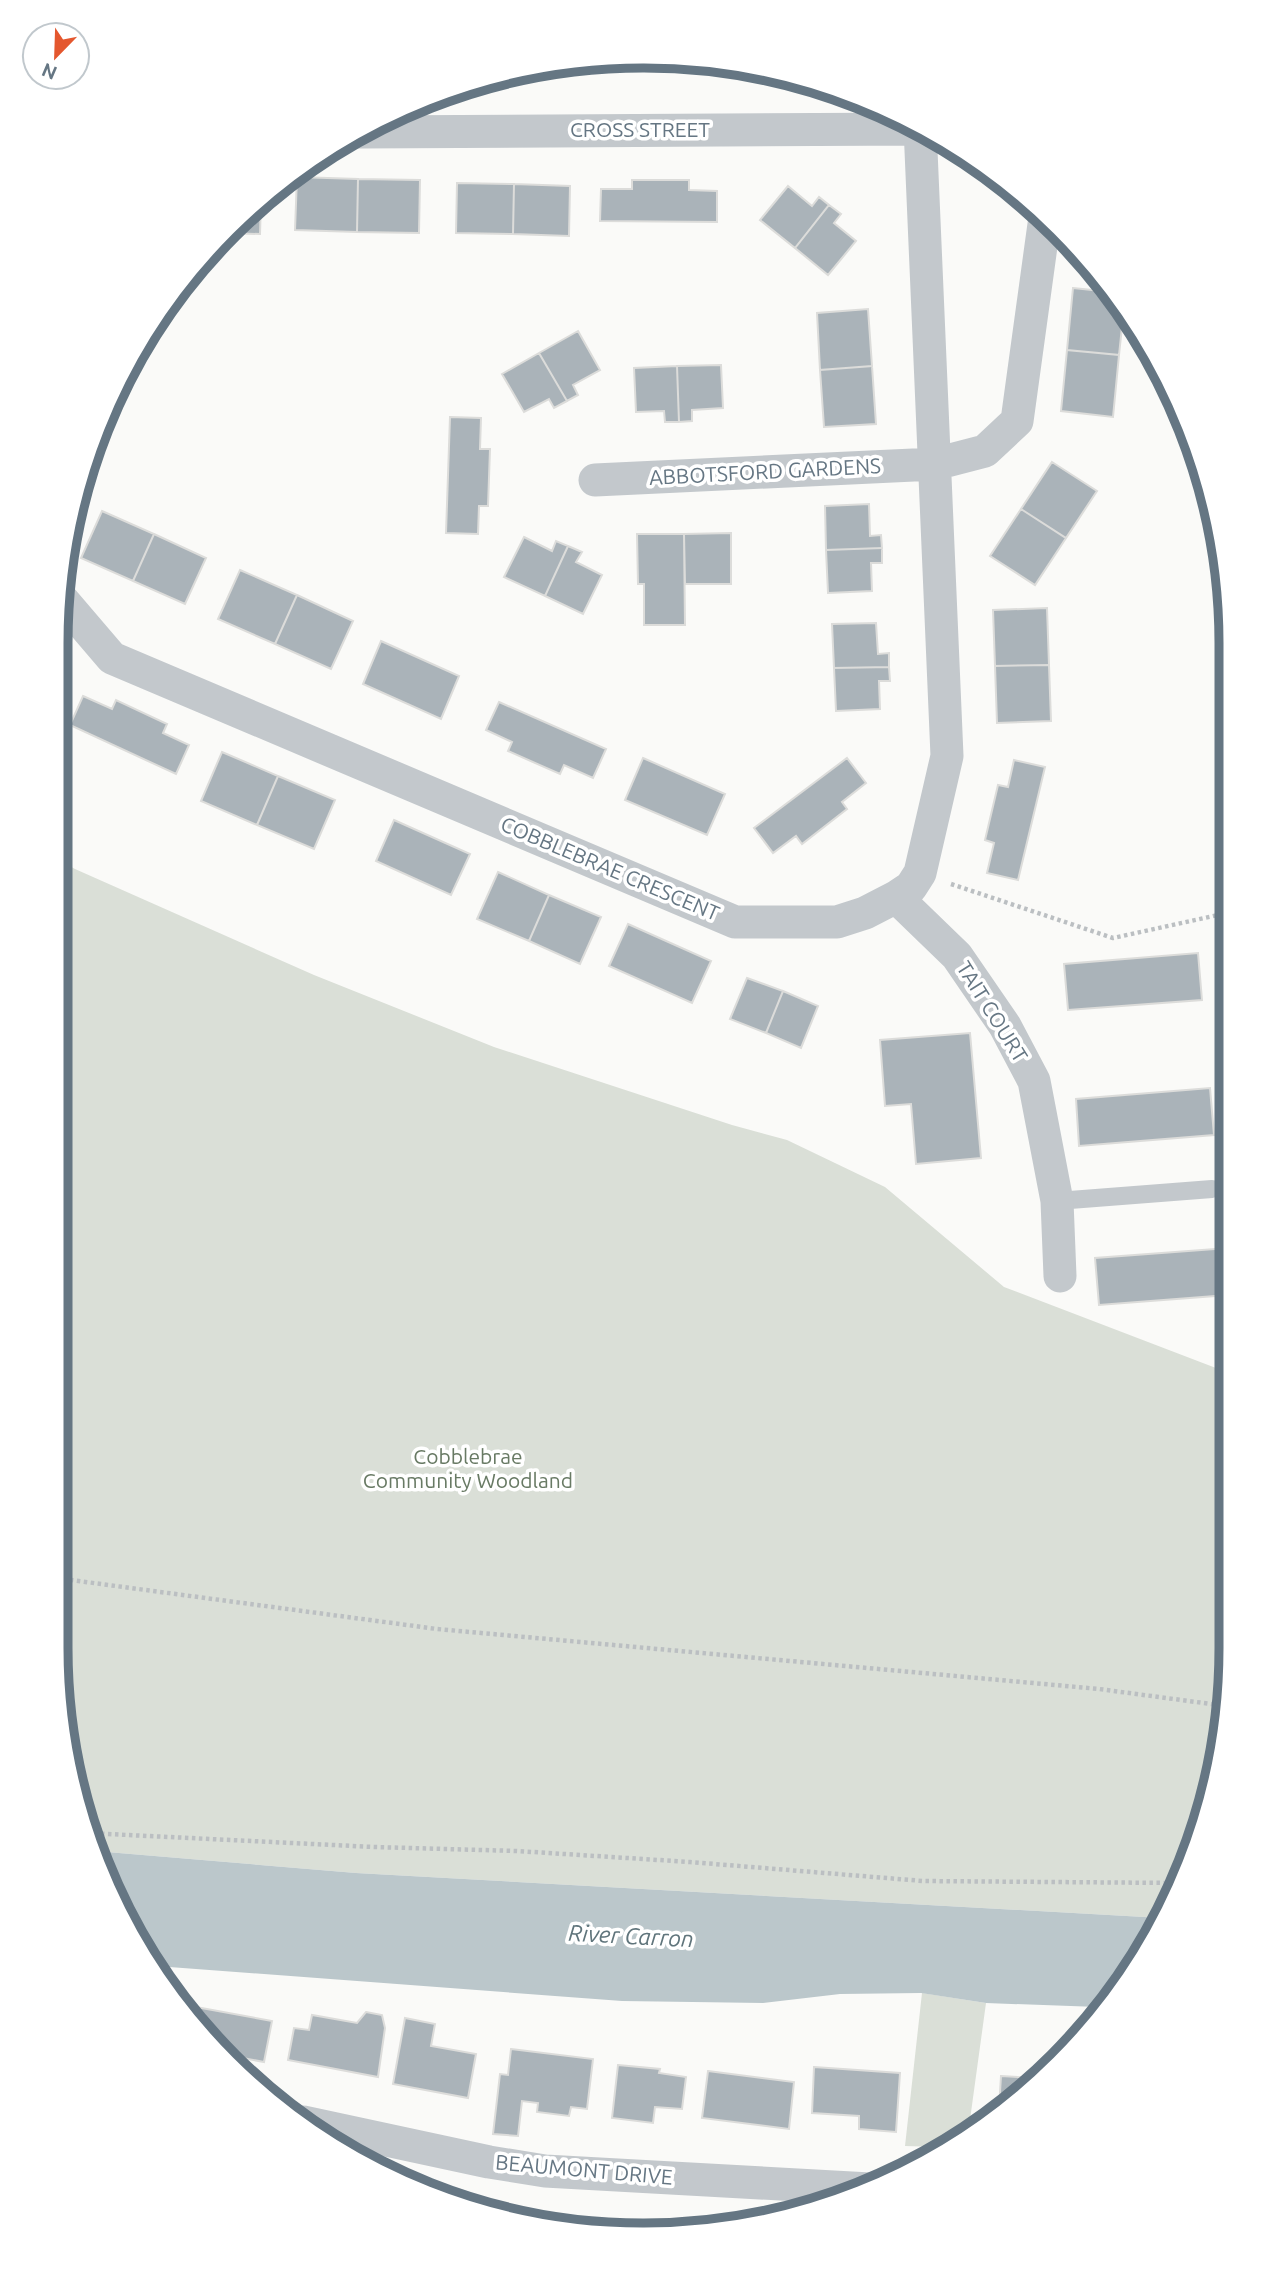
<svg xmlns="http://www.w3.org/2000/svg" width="1287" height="2291" font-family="Ubuntu,sans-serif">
<rect width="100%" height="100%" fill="#fafaf8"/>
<path fill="#dadfd7" d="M 57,859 L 75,869 L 314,975 L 494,1047 L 732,1125 L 787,1140 L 885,1187 L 1004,1287 L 1229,1373 L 1230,1686 L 1211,1800 L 1162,1918 L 356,1873 L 95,1851 L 87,1836 L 56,1647 Z
M 922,1993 L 986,2003 L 969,2127 L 938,2147 L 905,2146 Z"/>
<path fill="#bbc7cb" d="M 95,1851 L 356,1873 L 1162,1918 L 1152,1942 L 1098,2007 L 986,2003 L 921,1993 L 840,1994 L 763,2003 L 622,2001 L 156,1966 Z"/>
<path fill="#aab3b9" stroke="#dcdcda" stroke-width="2" d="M 605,57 L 661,59 L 661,65 L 604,63 Z
M 297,177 L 358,179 L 357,232 L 295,230 Z
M 358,179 L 420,180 L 419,233 L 357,232 Z
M 632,180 L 689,180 L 689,190 L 717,191 L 717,222 L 600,221 L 601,189 L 632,189 Z
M 457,183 L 514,184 L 513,234 L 456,233 Z
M 514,184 L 570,186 L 569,236 L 513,234 Z
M 788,186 L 812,206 L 819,197 L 829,205 L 795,248 L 760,220 Z
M 261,201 L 260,234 L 226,233 Z
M 829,205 L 841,214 L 834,223 L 856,241 L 828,275 L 795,248 Z
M 1073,288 L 1111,292 L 1124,308 L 1119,355 L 1067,350 Z
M 868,309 L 872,366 L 820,370 L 817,313 Z
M 578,331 L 600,370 L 573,385 L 578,395 L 567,401 L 539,353 Z
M 1067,350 L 1119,355 L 1113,417 L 1061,411 Z
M 539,353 L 567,401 L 554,408 L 549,399 L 524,412 L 502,374 Z
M 721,365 L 723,408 L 692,410 L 692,421 L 679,422 L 677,366 Z
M 677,366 L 679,422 L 665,422 L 664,411 L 636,412 L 634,368 Z
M 872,366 L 876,424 L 824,427 L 820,370 Z
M 450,417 L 481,418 L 480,449 L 490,449 L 488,506 L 479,506 L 478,534 L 446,533 Z
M 1052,462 L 1097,491 L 1066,538 L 1021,509 Z
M 869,504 L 870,536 L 881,535 L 882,548 L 826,550 L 825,506 Z
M 1021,509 L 1066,538 L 1035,585 L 990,556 Z
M 102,511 L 154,534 L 133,581 L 81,558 Z
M 731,533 L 731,584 L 685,584 L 684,534 Z
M 154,534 L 206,558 L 185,604 L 133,581 Z
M 637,534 L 684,534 L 685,625 L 644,625 L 644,584 L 638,584 Z
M 524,537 L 552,551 L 556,541 L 568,546 L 545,596 L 504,577 Z
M 568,546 L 582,552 L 576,562 L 602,575 L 583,614 L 545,596 Z
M 882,548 L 882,563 L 871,563 L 872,591 L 828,593 L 826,550 Z
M 240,570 L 297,595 L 275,644 L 218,619 Z
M 297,595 L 353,621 L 331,669 L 275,644 Z
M 1047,608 L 1049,665 L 995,666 L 993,610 Z
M 876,623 L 878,654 L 889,653 L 889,667 L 834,668 L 832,624 Z
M 381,641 L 459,676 L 441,719 L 363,684 Z
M 1049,665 L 1051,721 L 997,723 L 995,666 Z
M 889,667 L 890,681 L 879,681 L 880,709 L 836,711 L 834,668 Z
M 83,696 L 112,709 L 116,700 L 167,724 L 163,733 L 189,745 L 176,774 L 70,725 Z
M 499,702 L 606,749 L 593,778 L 564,765 L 560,774 L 508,751 L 512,742 L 486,730 Z
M 222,752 L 278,776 L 257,825 L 201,801 Z
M 643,758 L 725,794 L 707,835 L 625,800 Z
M 847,758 L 866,783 L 842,802 L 847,809 L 802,844 L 796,836 L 773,853 L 754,828 Z
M 1014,760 L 1045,767 L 1018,880 L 987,873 L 994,843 L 985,840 L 998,785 L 1008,787 Z
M 278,776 L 335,800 L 314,849 L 257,825 Z
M 394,820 L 470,854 L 451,895 L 376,861 Z
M 498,872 L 549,895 L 529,941 L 477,919 Z
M 549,895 L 601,917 L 580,964 L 529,941 Z
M 628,924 L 711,961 L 692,1003 L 609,966 Z
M 1198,953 L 1202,1000 L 1068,1010 L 1064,964 Z
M 747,978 L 783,991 L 766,1033 L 730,1019 Z
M 783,991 L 818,1006 L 801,1048 L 766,1033 Z
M 970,1033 L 981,1158 L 916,1164 L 911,1104 L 885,1106 L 880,1040 Z
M 1210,1088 L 1214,1135 L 1079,1146 L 1076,1099 Z
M 1228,1248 L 1228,1295 L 1099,1305 L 1095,1258 Z
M 196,2007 L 272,2021 L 264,2062 L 232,2056 L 194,2021 Z
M 366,2012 L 382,2015 L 385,2028 L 378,2077 L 288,2060 L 294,2028 L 309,2030 L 312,2015 L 357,2023 Z
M 405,2018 L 435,2024 L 431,2046 L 476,2054 L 468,2098 L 393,2084 Z
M 511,2049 L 593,2059 L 587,2109 L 571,2107 L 569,2116 L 537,2112 L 538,2103 L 522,2101 L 518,2136 L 493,2134 L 500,2074 L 508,2075 Z
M 618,2065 L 660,2069 L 659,2073 L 686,2077 L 682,2109 L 655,2107 L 653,2123 L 612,2118 Z
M 814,2067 L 900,2073 L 896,2132 L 859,2129 L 859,2116 L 812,2113 Z
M 708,2071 L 794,2082 L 789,2129 L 702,2118 Z
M 1001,2076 L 1034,2078 L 1036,2083 L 1031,2089 L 999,2109 Z"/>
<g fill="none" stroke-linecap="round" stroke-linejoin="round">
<path stroke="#bbbfc2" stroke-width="4.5" stroke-dasharray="3.5 3.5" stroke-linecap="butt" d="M 951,884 L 1113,938 L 1227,913
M 56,1578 L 437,1629 L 1099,1689 L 1226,1706
M 87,1833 L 374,1847 L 517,1851 L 690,1862 L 923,1881 L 1177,1883"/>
<path stroke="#c3c8cc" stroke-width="18" d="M 1057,1201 L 1212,1189"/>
<path stroke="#c3c8cc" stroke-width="33" d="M 359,132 L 923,129
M 595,480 L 935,464 L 985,451 L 1017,421 L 1045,217
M 59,596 L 112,658 L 735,922 L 837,922 L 865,913 L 896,897 L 911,887 L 920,873 L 947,756 L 920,127
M 896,897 L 957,956 L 1005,1026 L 1034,1081 L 1057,1201 L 1060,1276
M 303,2122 L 489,2162 L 545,2171 L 870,2189"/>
</g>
<g text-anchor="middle" stroke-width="7" stroke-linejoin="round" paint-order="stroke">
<g font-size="21" fill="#657683" stroke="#fff">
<text x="640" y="137">CROSS STREET</text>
<text transform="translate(765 472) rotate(-3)" y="7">ABBOTSFORD GARDENS</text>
<text transform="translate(610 869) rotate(23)" y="7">COBBLEBRAE CRESCENT</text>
<text transform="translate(992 1012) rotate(58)" y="7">TAIT COURT</text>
<text transform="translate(584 2170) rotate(5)" y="7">BEAUMONT DRIVE</text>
</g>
<g font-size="21" fill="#687a64" stroke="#fff">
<text x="468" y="1464">Cobblebrae<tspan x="468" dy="24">Community Woodland</tspan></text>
</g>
<g font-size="23" font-style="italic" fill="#60757c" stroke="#fff">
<text transform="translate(631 1936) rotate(3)" y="8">River Carron</text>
</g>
</g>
<path d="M0 0H1287V2291H0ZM643 68H644A575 575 0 0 1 1219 643V1648A575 575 0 0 1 644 2223H643A575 575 0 0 1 68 1648V643A575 575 0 0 1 643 68Z" fill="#fff" fill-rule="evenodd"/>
<path fill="none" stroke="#657683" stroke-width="9" d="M643 68H644A575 575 0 0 1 1219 643V1648A575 575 0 0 1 644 2223H643A575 575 0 0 1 68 1648V643A575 575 0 0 1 643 68Z"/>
<g transform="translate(56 56) rotate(203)"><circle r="33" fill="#ffffff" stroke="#c1c8cd" stroke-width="2"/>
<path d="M0-5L12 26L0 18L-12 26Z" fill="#e4572e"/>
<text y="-10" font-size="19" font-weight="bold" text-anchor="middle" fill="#657683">N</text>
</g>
</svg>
